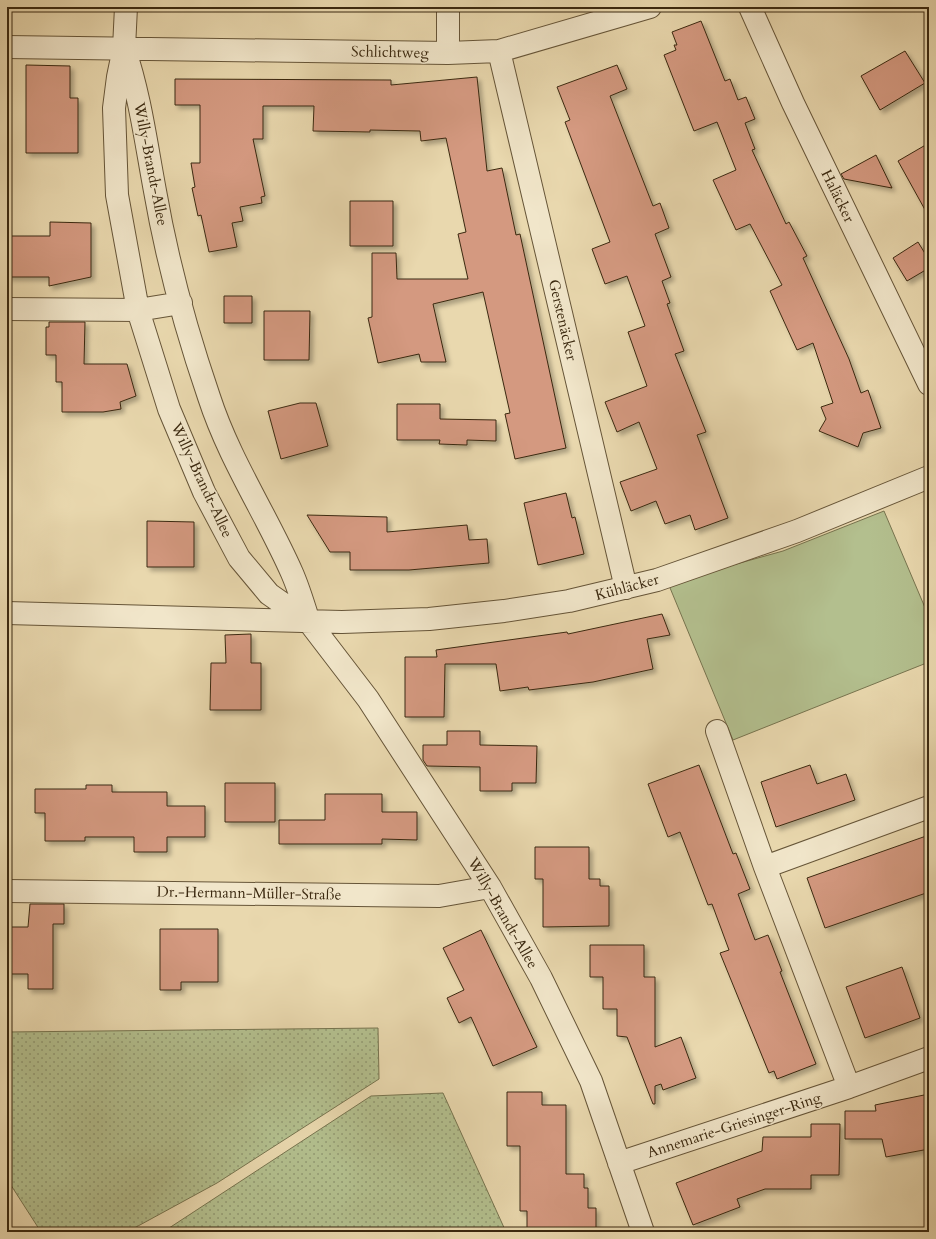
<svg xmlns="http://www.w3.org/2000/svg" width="936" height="1239" font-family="Cardo,serif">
<defs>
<pattern id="grass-dots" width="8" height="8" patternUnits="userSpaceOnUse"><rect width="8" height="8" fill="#b3bf8e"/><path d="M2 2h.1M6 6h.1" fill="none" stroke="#939b73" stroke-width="1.8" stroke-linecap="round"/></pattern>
<filter id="shadow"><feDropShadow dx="3.5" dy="3.5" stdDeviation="2" flood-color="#0004"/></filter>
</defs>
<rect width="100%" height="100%" fill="#e9d8ae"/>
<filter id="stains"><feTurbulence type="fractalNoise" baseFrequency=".005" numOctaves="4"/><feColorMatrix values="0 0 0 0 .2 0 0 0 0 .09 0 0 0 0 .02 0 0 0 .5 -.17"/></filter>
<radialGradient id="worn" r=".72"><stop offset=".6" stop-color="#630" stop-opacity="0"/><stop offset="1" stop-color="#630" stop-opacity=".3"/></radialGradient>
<path fill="url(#grass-dots)" stroke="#77744f" d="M 378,1028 L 379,1079 L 217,1183 L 127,1232 L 41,1232 L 7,1179 L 7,1032 Z
M 443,1093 L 506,1232 L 163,1232 L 371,1096 Z"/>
<path fill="#b3bf8e" stroke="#77744f" d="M 884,511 L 929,617 L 929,662 L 733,740 L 668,583 L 783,551 Z"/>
<path fill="#d49980" stroke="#3b2910" filter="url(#shadow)" d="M 701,21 L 725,81 L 730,79 L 738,100 L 746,97 L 755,119 L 745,123 L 755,149 L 752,150 L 786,224 L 789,222 L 807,256 L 803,258 L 849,359 L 861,393 L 868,390 L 881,428 L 863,433 L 858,447 L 819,431 L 826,419 L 821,407 L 833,403 L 813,343 L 797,350 L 770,291 L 782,285 L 750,224 L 736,230 L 713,180 L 736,170 L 717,122 L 694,131 L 664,55 L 676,50 L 674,45 L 677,45 L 672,32 Z
M 905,51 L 925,83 L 880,110 L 861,76 Z
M 26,65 L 70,66 L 70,98 L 78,98 L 78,153 L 26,153 Z
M 617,65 L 627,89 L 610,96 L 653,206 L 660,203 L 669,228 L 655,234 L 671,277 L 662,281 L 670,303 L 667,304 L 684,351 L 675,354 L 706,432 L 697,435 L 728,518 L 695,530 L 690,515 L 665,524 L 656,501 L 631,511 L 620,482 L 657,469 L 639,422 L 617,432 L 605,402 L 647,386 L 628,332 L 645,326 L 627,276 L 605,284 L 592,249 L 610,242 L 565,122 L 570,120 L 557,87 Z
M 477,77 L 487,171 L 502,168 L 516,235 L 520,234 L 566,448 L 515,459 L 505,414 L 510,413 L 483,292 L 433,304 L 446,362 L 421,362 L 419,354 L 378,363 L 368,318 L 372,317 L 372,253 L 396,253 L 397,279 L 468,279 L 458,234 L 466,232 L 446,138 L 421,141 L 420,131 L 370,130 L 370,132 L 313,131 L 314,106 L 263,106 L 263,139 L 253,139 L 265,196 L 261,197 L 262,203 L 240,207 L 243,221 L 232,223 L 237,247 L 209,252 L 201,215 L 198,216 L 192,188 L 195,187 L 191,163 L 200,163 L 200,105 L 175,105 L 175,79 L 391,80 L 391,85 Z
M 929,143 L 929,217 L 898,161 Z
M 876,155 L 892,188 L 844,179 L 841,174 Z
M 350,201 L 393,201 L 393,246 L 350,246 Z
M 50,222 L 91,223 L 91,277 L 49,286 L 49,277 L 7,277 L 7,236 L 50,236 Z
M 918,242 L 929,260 L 929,268 L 907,281 L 893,258 Z
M 224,296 L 252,296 L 252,323 L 224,323 Z
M 264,311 L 310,311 L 309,360 L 264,360 Z
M 49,322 L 85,322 L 84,364 L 127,364 L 136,396 L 120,402 L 121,409 L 103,412 L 62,412 L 62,382 L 56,382 L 56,355 L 46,355 L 46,327 L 49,327 Z
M 300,403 L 316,403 L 328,446 L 281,459 L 268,411 Z
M 397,404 L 440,404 L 440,419 L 496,420 L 496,441 L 467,440 L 467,445 L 439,444 L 440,440 L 397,440 Z
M 566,493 L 572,518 L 575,517 L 584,554 L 538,565 L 524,503 Z
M 307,515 L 387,517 L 387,532 L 467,525 L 469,540 L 487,539 L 489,563 L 409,570 L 350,570 L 350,552 L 330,552 Z
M 147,521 L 194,522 L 194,567 L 147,567 Z
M 662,614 L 670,635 L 647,639 L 653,669 L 593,682 L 529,690 L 528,687 L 500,691 L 496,664 L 445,664 L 444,717 L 405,717 L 405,657 L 437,657 L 436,650 L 567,632 L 568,634 Z
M 251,634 L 251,663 L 261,663 L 261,710 L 210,710 L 211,663 L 226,663 L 225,635 Z
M 447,731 L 480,731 L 480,745 L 537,746 L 536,783 L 512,783 L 512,791 L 480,791 L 480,767 L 427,766 L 423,760 L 423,745 L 447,745 Z
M 699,765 L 733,854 L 736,853 L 750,889 L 738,894 L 755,940 L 768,935 L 782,971 L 780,972 L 816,1064 L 777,1079 L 774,1071 L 769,1073 L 720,953 L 729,950 L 712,904 L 708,905 L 680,832 L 668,837 L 648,784 Z
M 810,765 L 817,784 L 846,774 L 855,800 L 776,827 L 761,782 Z
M 225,783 L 275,783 L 275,822 L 225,822 Z
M 86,785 L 112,785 L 112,792 L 167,792 L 167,806 L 205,806 L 205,837 L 167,837 L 167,852 L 134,852 L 134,837 L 85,837 L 85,841 L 45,841 L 45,813 L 35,813 L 35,789 L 86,789 Z
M 325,794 L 382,794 L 382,812 L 417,812 L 417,840 L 382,839 L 382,844 L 279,844 L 279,820 L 325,820 Z
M 929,835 L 929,892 L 825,928 L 807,878 Z
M 535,847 L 589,847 L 589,879 L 600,879 L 600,886 L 609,886 L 609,926 L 543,927 L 543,879 L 535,879 Z
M 30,904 L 64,904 L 64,924 L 53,924 L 53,989 L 28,989 L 28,974 L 7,974 L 7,927 L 28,927 Z
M 160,929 L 218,929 L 218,982 L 181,982 L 181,990 L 160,990 Z
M 481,930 L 537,1047 L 493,1066 L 471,1017 L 459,1023 L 447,998 L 464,990 L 443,948 Z
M 590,945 L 644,945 L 644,977 L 655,977 L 655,1047 L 681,1037 L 696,1078 L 663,1090 L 661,1084 L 655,1086 L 655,1104 L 653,1104 L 627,1037 L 617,1036 L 617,1009 L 603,1009 L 603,977 L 590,977 Z
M 902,967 L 920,1018 L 865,1038 L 846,987 Z
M 507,1092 L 542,1092 L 542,1105 L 566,1105 L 566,1174 L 584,1174 L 584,1188 L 588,1188 L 588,1208 L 596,1208 L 596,1232 L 527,1232 L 527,1211 L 520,1211 L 520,1146 L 507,1146 Z
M 929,1094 L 929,1149 L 886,1157 L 882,1139 L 845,1139 L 845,1111 L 876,1111 L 875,1105 Z
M 811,1124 L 840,1124 L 839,1175 L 811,1175 L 811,1189 L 765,1189 L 737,1199 L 740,1207 L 693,1225 L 676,1183 L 762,1151 L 763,1137 L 811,1137 Z"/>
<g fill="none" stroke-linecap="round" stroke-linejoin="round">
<g stroke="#665538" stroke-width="24">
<path id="minor" d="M 126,7 L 124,48 L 118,77 L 114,108 L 117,195 L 138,310 L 169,409 L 204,492 L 239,558 L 269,594 L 309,622 L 368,699 L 490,887 L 541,978 L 591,1081 L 643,1232
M 448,7 L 448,53
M 750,7 L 793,103 L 929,384
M 7,47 L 448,53 L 499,51 L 650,7
M 124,48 C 140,95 146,143 155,191 C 167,260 186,330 209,397 C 229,459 266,514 292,573 C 299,589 304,606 309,622
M 499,51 L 626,588
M 7,309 L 138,310 L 181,303
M 7,613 L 342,622 L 429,619 L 504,611 L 569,601 L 657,580 L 797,531 L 929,477
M 717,731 L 765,867
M 7,891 L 439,896 L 490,887
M 849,1087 L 765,867 L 929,807
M 619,1163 L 849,1087 L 929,1058"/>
</g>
<use href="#minor" stroke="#f1e6ca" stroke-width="22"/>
</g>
<g text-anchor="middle" stroke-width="3" stroke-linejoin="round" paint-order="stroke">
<g font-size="15" fill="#3b2910" stroke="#f1e6ca">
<text transform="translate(390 52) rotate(1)" y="5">Schlichtweg</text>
<text transform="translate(151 164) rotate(79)" y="5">Willy-Brandt-Allee</text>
<text transform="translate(838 196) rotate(64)" y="5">Haläcker</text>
<text transform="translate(563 320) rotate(77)" y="5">Gerstenäcker</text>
<text transform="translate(202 480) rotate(65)" y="5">Willy-Brandt-Allee</text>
<text transform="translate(627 587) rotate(-15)" y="5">Kühläcker</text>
<text transform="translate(249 893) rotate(1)" y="5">Dr.-Hermann-Müller-Straße</text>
<text transform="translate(503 913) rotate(60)" y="5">Willy-Brandt-Allee</text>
<text transform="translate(734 1125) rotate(-18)" y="5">Annemarie-Griesinger-Ring</text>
</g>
</g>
<rect width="936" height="1239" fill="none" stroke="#e9d8ae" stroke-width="24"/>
<rect x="8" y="8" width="920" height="1223" fill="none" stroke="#3b2910" stroke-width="2"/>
<rect x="12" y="12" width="912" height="1215" fill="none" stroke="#3b2910"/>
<rect width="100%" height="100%" filter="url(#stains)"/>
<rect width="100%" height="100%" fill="url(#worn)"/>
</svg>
